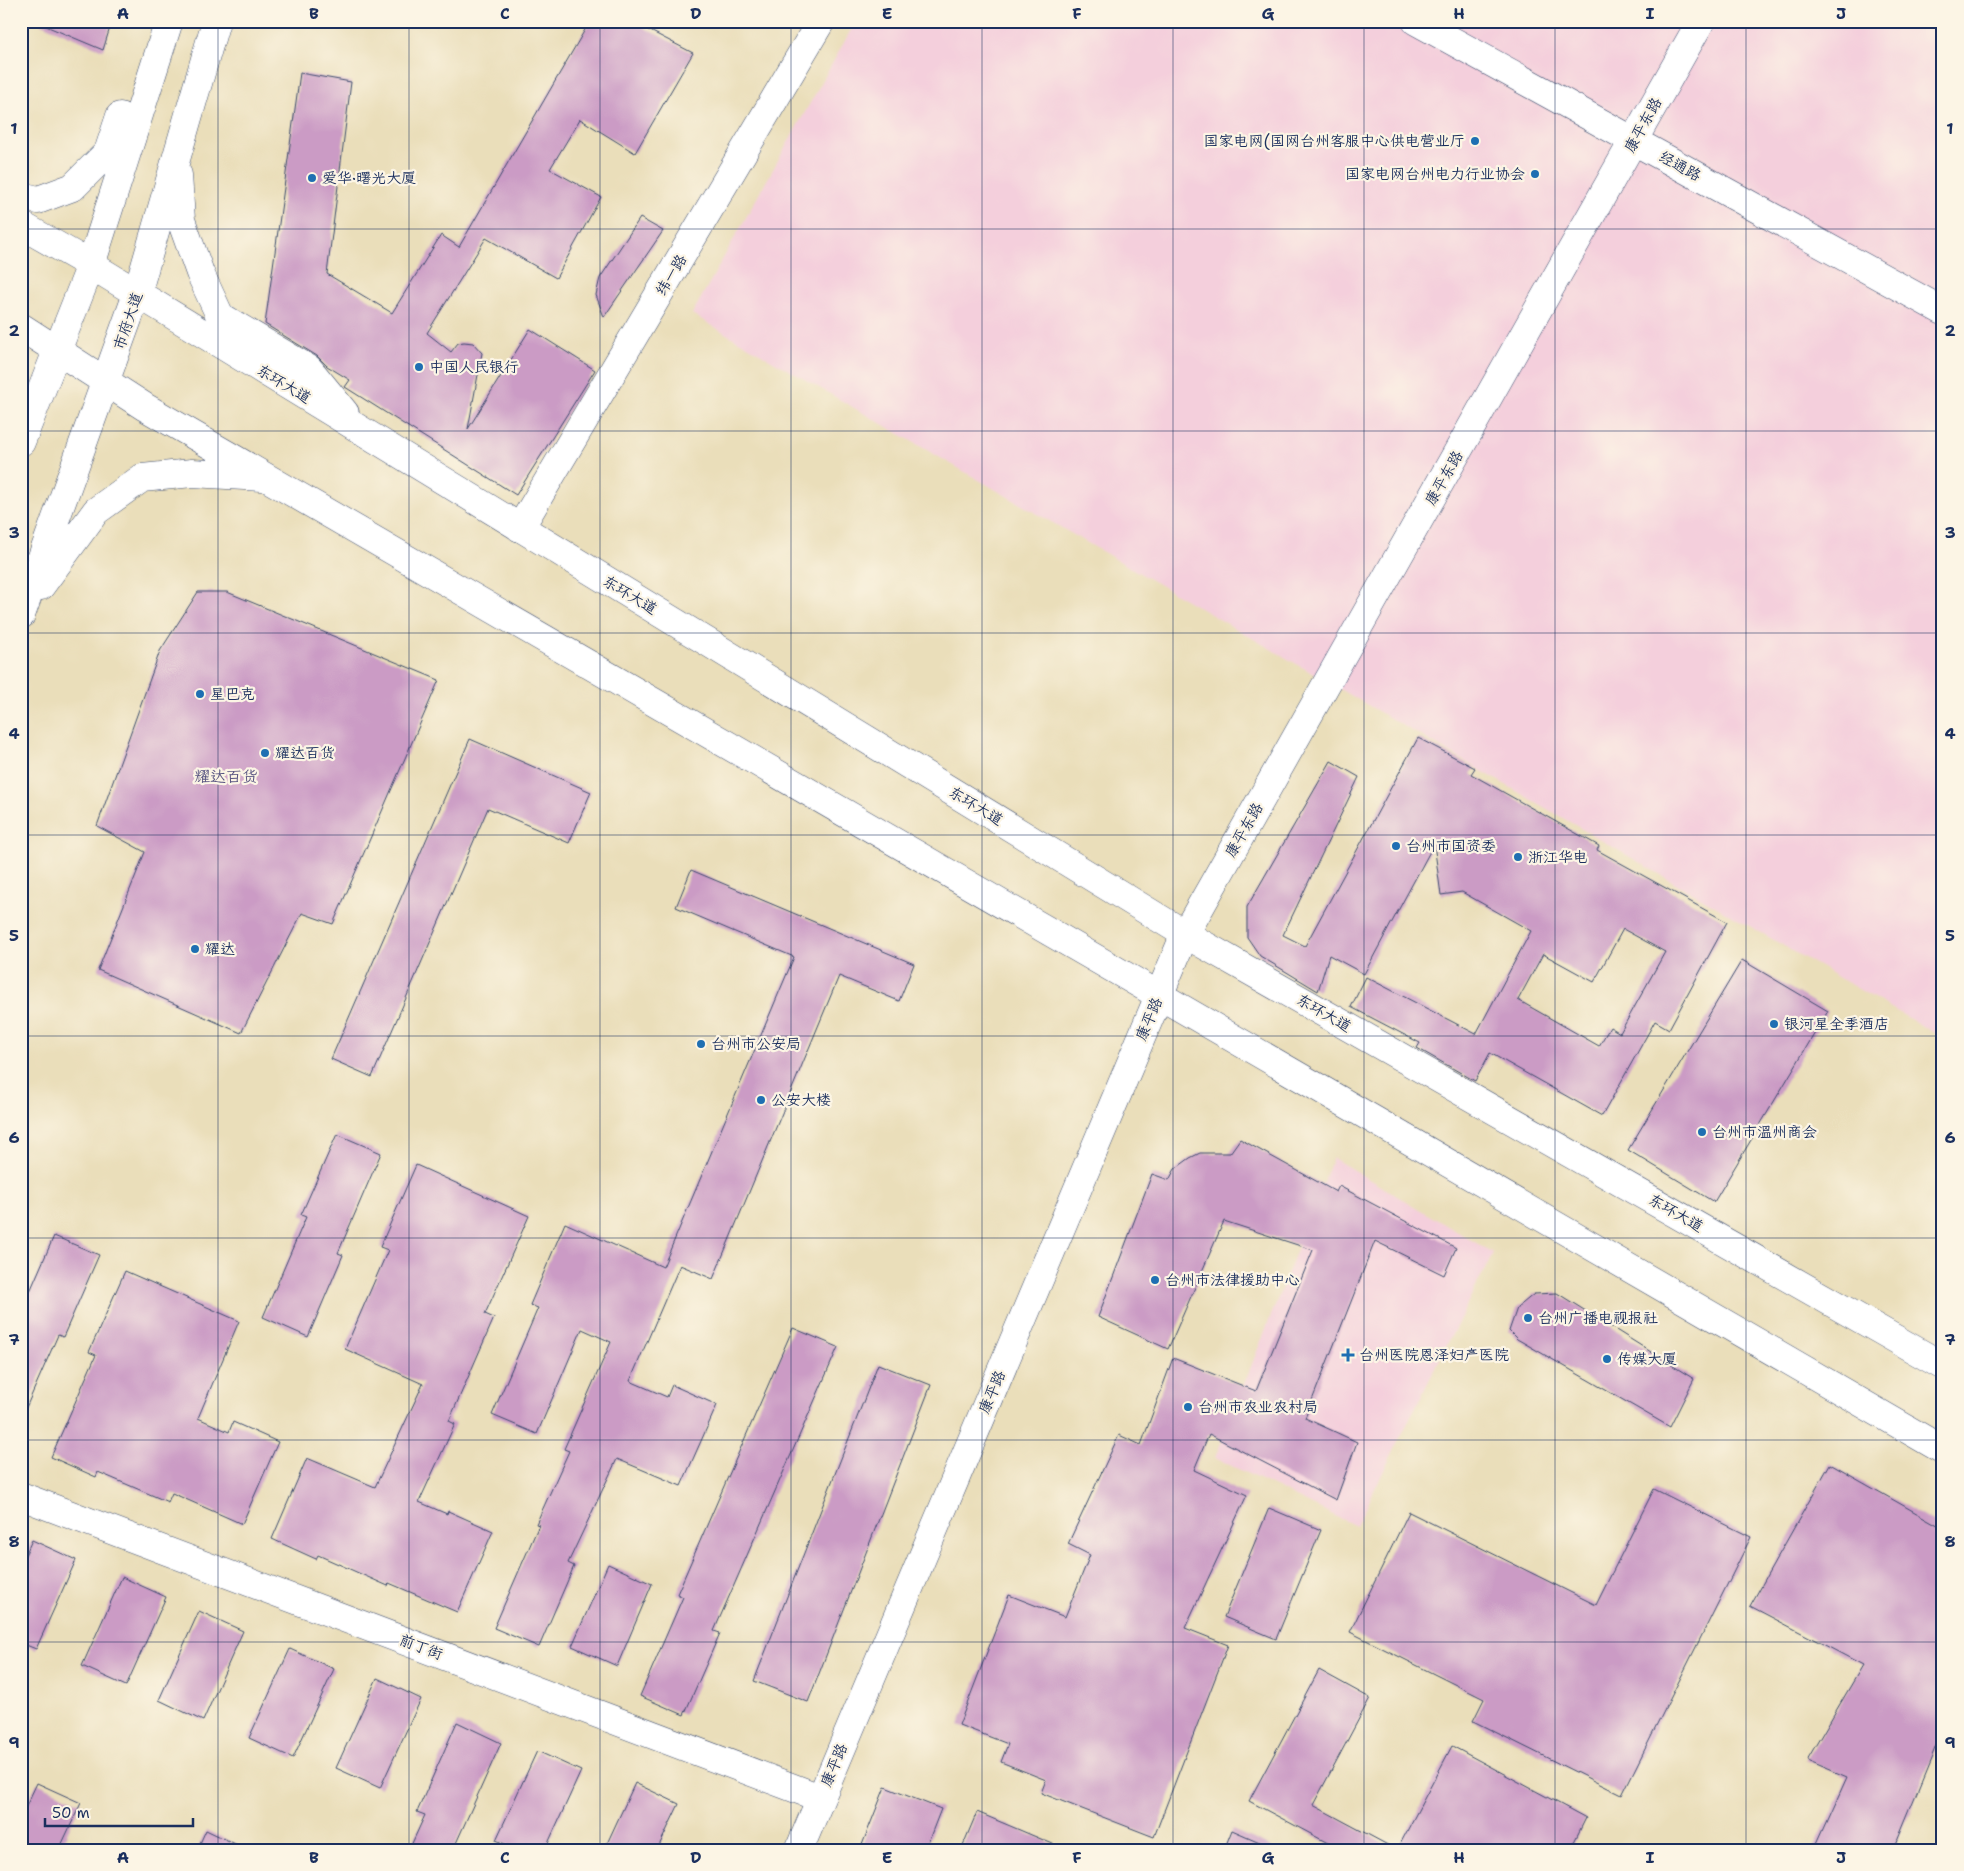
<svg xmlns="http://www.w3.org/2000/svg" width="1964" height="1871" font-family="'Shantell Sans','LXGW WenKai TC',sans-serif">
<rect width="100%" height="100%" fill="#fcf5e5"/>
<filter id="ink" filterUnits="userSpaceOnUse"><feTurbulence type="fractalNoise" baseFrequency=".02" numOctaves="2"/><feDisplacementMap in="SourceGraphic" scale="10" xChannelSelector="R" yChannelSelector="G"/><feConvolveMatrix kernelMatrix="1 2 1 2 8 2 1 2 1" color-interpolation-filters="sRGB"/></filter>
<filter id="wash" filterUnits="userSpaceOnUse"><feTurbulence type="fractalNoise" baseFrequency=".0096" numOctaves="4" result="noise"/><feDisplacementMap in="SourceGraphic" scale="20" xChannelSelector="R" yChannelSelector="G"/><feGaussianBlur stdDeviation="1.12" result="paint"/><feColorMatrix in="noise" values="0 0 0 0 0 0 0 0 0 0 0 0 0 0 0 0 0 1.4 0 .05"/><feComposite in="paint" operator="in"/></filter>
<g filter="url(#wash)">
<rect width="100%" height="100%" fill="#eadeba"/>
<path fill="#f4cfdc" d="M 856,21 L 1943,21 L 1943,1038 L 692,314 Z
M 1333,1158 L 1493,1253 L 1356,1526 L 1215,1458 Z"/>
<g id="blocks">
<path fill="#cb9bc5" fill-rule="evenodd" d="M 34,21 L 112,21 L 103,50 Z
M 590,21 L 631,21 L 693,53 L 635,153 L 580,119 L 550,169 L 601,197 L 556,278 L 486,238 L 427,333 L 451,352 L 458,343 L 464,342 L 473,343 L 482,353 L 468,429 L 530,329 L 595,370 L 516,495 L 345,387 L 350,380 L 327,366 L 317,356 L 265,324 L 300,73 L 351,82 L 327,274 L 392,313 L 441,235 L 459,247 Z
M 640,218 L 663,231 L 604,317 L 596,295 L 600,278 Z
M 198,592 L 227,592 L 439,680 L 333,924 L 302,913 L 241,1033 L 98,970 L 145,852 L 97,826 L 160,651 Z
M 1418,738 L 1475,768 L 1471,774 L 1599,846 L 1597,850 L 1727,922 L 1669,1029 L 1655,1021 L 1602,1116 L 1490,1053 L 1475,1081 L 1417,1048 L 1420,1043 L 1351,1007 L 1366,977 L 1476,1034 L 1531,931 L 1462,892 L 1441,895 L 1434,844 L 1364,974 L 1329,955 L 1318,991 L 1260,956 L 1247,937 L 1247,907 L 1331,761 L 1359,777 L 1283,935 L 1305,946 ZM 1623,929 L 1665,952 L 1620,1033 L 1610,1027 L 1599,1046 L 1518,1000 L 1543,954 L 1594,982 Z
M 470,739 L 591,792 L 569,843 L 488,808 L 372,1077 L 331,1059 Z
M 691,870 L 914,964 L 899,1001 L 839,976 L 713,1279 L 680,1265 L 630,1381 L 667,1397 L 672,1385 L 717,1405 L 681,1486 L 617,1459 L 568,1563 L 574,1566 L 539,1647 L 494,1628 L 539,1525 L 536,1524 L 569,1451 L 564,1449 L 611,1342 L 582,1329 L 537,1434 L 492,1415 L 538,1308 L 530,1305 L 565,1223 L 663,1267 L 794,957 L 676,907 Z
M 1742,960 L 1828,1011 L 1714,1202 L 1628,1150 Z
M 337,1134 L 381,1153 L 338,1253 L 343,1255 L 308,1337 L 263,1317 L 306,1217 L 301,1215 Z
M 1240,1139 L 1336,1192 L 1339,1186 L 1456,1248 L 1444,1275 L 1375,1241 L 1305,1418 L 1357,1442 L 1336,1500 L 1209,1434 L 1194,1470 L 1247,1495 L 1185,1628 L 1228,1645 L 1154,1837 L 1041,1793 L 1046,1780 L 1001,1762 L 1008,1744 L 959,1725 L 1009,1595 L 1065,1617 L 1090,1555 L 1068,1544 L 1119,1435 L 1141,1445 L 1173,1358 L 1256,1391 L 1313,1250 L 1224,1221 L 1168,1349 L 1098,1317 L 1152,1174 L 1169,1180 L 1175,1169 L 1190,1158 L 1200,1153 L 1230,1153 Z
M 416,1165 L 529,1216 L 485,1314 L 494,1318 L 449,1421 L 455,1424 L 419,1502 L 447,1514 L 448,1511 L 493,1531 L 457,1612 L 389,1583 L 388,1586 L 318,1555 L 316,1559 L 272,1539 L 307,1458 L 375,1487 L 423,1384 L 345,1349 L 388,1250 L 380,1247 Z
M 54,1236 L 99,1255 L 63,1337 L 58,1335 L 21,1419 L 21,1312 Z
M 125,1271 L 239,1321 L 198,1418 L 229,1432 L 233,1422 L 278,1442 L 242,1524 L 172,1493 L 168,1502 L 98,1472 L 96,1477 L 51,1457 L 96,1355 L 89,1352 Z
M 1557,1293 L 1694,1379 L 1670,1427 L 1517,1339 L 1509,1331 L 1517,1308 L 1534,1294 Z
M 793,1328 L 838,1347 L 714,1631 L 720,1633 L 684,1715 L 640,1696 L 683,1597 L 677,1594 Z
M 878,1364 L 931,1385 L 808,1702 L 754,1681 Z
M 1830,1464 L 1943,1528 L 1943,1729 L 1893,1850 L 1814,1850 L 1847,1777 L 1807,1760 L 1863,1665 L 1750,1606 Z
M 1654,1489 L 1751,1537 L 1622,1795 L 1473,1721 L 1484,1699 L 1350,1632 L 1409,1512 L 1596,1605 Z
M 1269,1508 L 1321,1530 L 1276,1639 L 1224,1617 Z
M 32,1540 L 76,1560 L 36,1649 L 21,1643 L 21,1564 Z
M 608,1564 L 652,1584 L 617,1666 L 572,1646 Z
M 122,1577 L 166,1597 L 126,1686 L 82,1666 Z
M 199,1611 L 243,1631 L 203,1721 L 159,1700 Z
M 290,1649 L 334,1669 L 293,1758 L 249,1738 Z
M 1319,1670 L 1370,1698 L 1313,1805 L 1397,1850 L 1452,1746 L 1586,1818 L 1570,1850 L 1341,1850 L 1249,1801 Z
M 377,1678 L 421,1699 L 380,1788 L 336,1768 Z
M 457,1722 L 501,1743 L 453,1850 L 409,1850 L 425,1815 L 417,1812 Z
M 537,1751 L 581,1771 L 545,1850 L 518,1850 L 496,1840 Z
M 37,1783 L 81,1803 L 59,1850 L 21,1850 L 21,1817 Z
M 635,1783 L 679,1804 L 657,1850 L 604,1850 Z
M 885,1787 L 941,1809 L 925,1850 L 860,1850 Z
M 977,1812 L 1067,1850 L 961,1850 Z
M 206,1830 L 248,1850 L 197,1850 Z
M 1232,1830 L 1278,1850 L 1224,1850 Z"/>
</g>
</g>
<g filter="url(#ink)">
<use href="#blocks" fill-opacity="0" stroke="#3a496c" stroke-width="1"/>
<g fill="none" stroke-linecap="round" stroke-linejoin="round">
<g stroke="#3a496c" stroke-width="29">
<path id="secondary" d="M 1416,21 L 1943,311
M 520,528 L 821,21
M 21,1496 L 820,1798
M 799,1850 L 1185,934 L 1701,21"/>
</g>
<g stroke="#3a496c" stroke-width="29">
<path id="primary" d="M 178,175 L 181,220 L 200,273 L 220,316 L 309,369 L 345,413
M 21,196 L 38,200 L 73,187 L 108,152 L 120,116
M 21,225 L 91,265 L 1185,934 L 1943,1366
M 21,327 L 145,407 L 1943,1450
M 21,442 L 91,265 L 169,21
M 41,586 L 96,511 L 142,478 L 192,473 L 262,477
M 21,615 L 137,294 L 216,21"/>
</g>
<use href="#secondary" stroke="#fff" stroke-width="28"/>
<use href="#primary" stroke="#fff" stroke-width="28"/>
</g>
</g>
<path fill="none" stroke="#1b2f5e" stroke-width="1" stroke-opacity="0.55" d="M 218,21 L 218,1850M 409,21 L 409,1850M 600,21 L 600,1850M 791,21 L 791,1850M 982,21 L 982,1850M 1173,21 L 1173,1850M 1364,21 L 1364,1850M 1555,21 L 1555,1850M 1746,21 L 1746,1850M 21,229 L 1943,229M 21,431 L 1943,431M 21,633 L 1943,633M 21,835 L 1943,835M 21,1036 L 1943,1036M 21,1238 L 1943,1238M 21,1440 L 1943,1440M 21,1642 L 1943,1642"/>
<g fill="#1f6fb2" stroke="#fcf5e5" stroke-width="2">
<circle cx="1475" cy="141" r="5"/>
<circle cx="1535" cy="174" r="5"/>
<circle cx="312" cy="178" r="5"/>
<circle cx="419" cy="367" r="5"/>
<circle cx="200" cy="694" r="5"/>
<circle cx="265" cy="753" r="5"/>
<circle cx="1396" cy="846" r="5"/>
<circle cx="1518" cy="857" r="5"/>
<circle cx="195" cy="949" r="5"/>
<circle cx="1774" cy="1024" r="5"/>
<circle cx="701" cy="1044" r="5"/>
<circle cx="761" cy="1100" r="5"/>
<circle cx="1702" cy="1132" r="5"/>
<circle cx="1155" cy="1280" r="5"/>
<circle cx="1528" cy="1318" r="5"/>
<path d="M1345.5 1347.5h5v5h5v5h-5v5h-5v-5h-5v-5h5z"/>
<circle cx="1607" cy="1359" r="5"/>
<circle cx="1188" cy="1407" r="5"/>
</g>
<g text-anchor="middle" stroke-width="4.5" stroke-linejoin="round" paint-order="stroke">
<g font-size="15" fill="#1b2f5e" stroke="#fcf5e5">
<text transform="translate(1643 125) rotate(-61)" y="5">康平东路</text>
<text transform="translate(1680 166) rotate(29)" y="5">经通路</text>
<text transform="translate(671 275) rotate(-59)" y="5">纬一路</text>
<text transform="translate(128 321) rotate(-71)" y="5">市府大道</text>
<text transform="translate(284 384) rotate(31)" y="5">东环大道</text>
<text transform="translate(1444 478) rotate(-60)" y="5">康平东路</text>
<text transform="translate(630 595) rotate(31)" y="5">东环大道</text>
<text transform="translate(976 806) rotate(31)" y="5">东环大道</text>
<text transform="translate(1244 830) rotate(-60)" y="5">康平东路</text>
<text transform="translate(1324 1013) rotate(30)" y="5">东环大道</text>
<text transform="translate(1149 1019) rotate(-67)" y="5">康平路</text>
<text transform="translate(1676 1213) rotate(30)" y="5">东环大道</text>
<text transform="translate(992 1392) rotate(-67)" y="5">康平路</text>
<text transform="translate(421 1647) rotate(21)" y="5">前丁街</text>
<text transform="translate(834 1765) rotate(-67)" y="5">康平路</text>
</g>
<g font-size="15" fill="#1b2f5e" stroke="#fcf5e5" text-anchor="start">
<text x="1465" y="146" text-anchor="end">国家电网(国网台州客服中心供电营业厅</text>
<text x="1525" y="179" text-anchor="end">国家电网台州电力行业协会</text>
<text x="322" y="183">爱华·曙光大厦</text>
<text x="429" y="372">中国人民银行</text>
<text x="210" y="699">星巴克</text>
<text x="275" y="758">耀达百货</text>
<text x="1406" y="851">台州市国资委</text>
<text x="1528" y="862">浙江华电</text>
<text x="205" y="954">耀达</text>
<text x="1784" y="1029">银河星全季酒店</text>
<text x="711" y="1049">台州市公安局</text>
<text x="771" y="1105">公安大楼</text>
<text x="1712" y="1137">台州市温州商会</text>
<text x="1165" y="1285">台州市法律援助中心</text>
<text x="1538" y="1323">台州广播电视报社</text>
<text x="1359" y="1360">台州医院恩泽妇产医院</text>
<text x="1617" y="1364">传媒大厦</text>
<text x="1198" y="1412">台州市农业农村局</text>
</g>
<g font-size="16" fill="#595582" stroke="#fcf5e5">
<text x="226" y="782">耀达百货</text>
</g>
</g>
<rect width="1964" height="1871" fill="none" stroke="#fcf5e5" stroke-width="55"/>
<path d="M45 1818v8h148v-8" fill="none" stroke="#1b2f5e" stroke-width="2.5"/>
<text x="52" y="1818" font-size="15" fill="#1b2f5e" stroke="#fcf5e5" stroke-width="4" paint-order="stroke">50 m</text>
<rect x="28" y="28" width="1908" height="1816" fill="none" stroke="#1b2f5e" stroke-width="2"/>
<g font-size="16" text-anchor="middle" font-weight="bold" fill="#1b2f5e">
<text x="123" y="19">A</text>
<text x="314" y="19">B</text>
<text x="505" y="19">C</text>
<text x="696" y="19">D</text>
<text x="887" y="19">E</text>
<text x="1077" y="19">F</text>
<text x="1268" y="19">G</text>
<text x="1459" y="19">H</text>
<text x="1650" y="19">I</text>
<text x="1841" y="19">J</text>
<text x="14" y="134">1</text>
<text x="1950" y="134">1</text>
<text x="14" y="336">2</text>
<text x="1950" y="336">2</text>
<text x="14" y="538">3</text>
<text x="1950" y="538">3</text>
<text x="14" y="739">4</text>
<text x="1950" y="739">4</text>
<text x="14" y="941">5</text>
<text x="1950" y="941">5</text>
<text x="14" y="1143">6</text>
<text x="1950" y="1143">6</text>
<text x="14" y="1345">7</text>
<text x="1950" y="1345">7</text>
<text x="14" y="1547">8</text>
<text x="1950" y="1547">8</text>
<text x="14" y="1748">9</text>
<text x="1950" y="1748">9</text>
<text x="123" y="1863">A</text>
<text x="314" y="1863">B</text>
<text x="505" y="1863">C</text>
<text x="696" y="1863">D</text>
<text x="887" y="1863">E</text>
<text x="1077" y="1863">F</text>
<text x="1268" y="1863">G</text>
<text x="1459" y="1863">H</text>
<text x="1650" y="1863">I</text>
<text x="1841" y="1863">J</text>
</g>
</svg>
